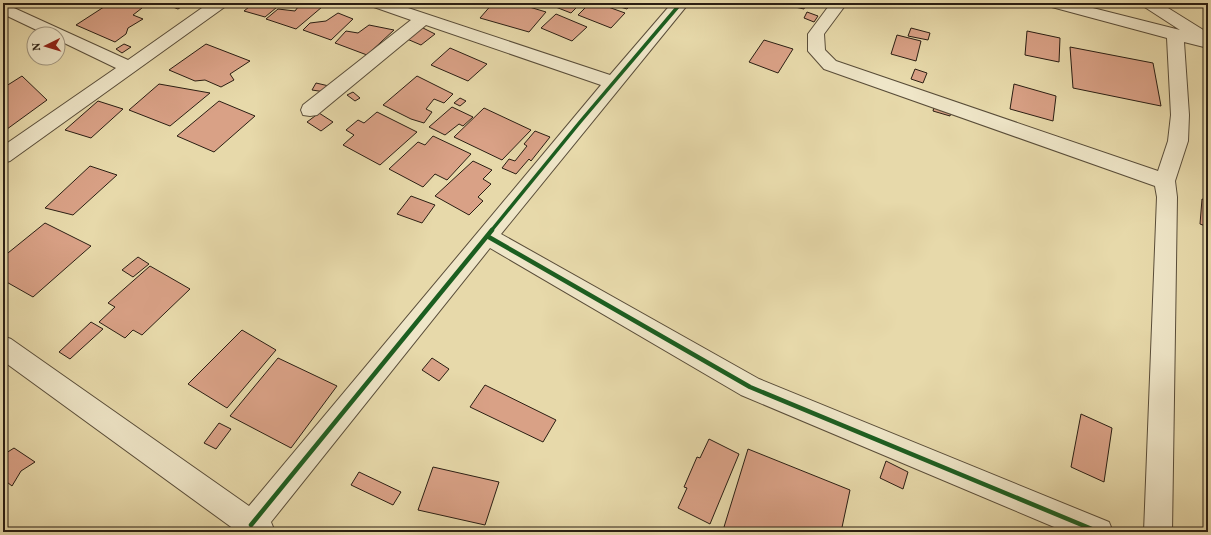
<svg xmlns="http://www.w3.org/2000/svg" width="1211" height="535" font-family="Vollkorn,serif">
<rect width="100%" height="100%" fill="#e7d9aa"/>
<filter id="stains"><feTurbulence type="fractalNoise" baseFrequency=".005" numOctaves="4"/><feColorMatrix values="0 0 0 0 .2 0 0 0 0 .09 0 0 0 0 .02 0 0 0 .5 -.17"/></filter>
<radialGradient id="worn" r=".72"><stop offset=".6" stop-color="#630" stop-opacity="0"/><stop offset="1" stop-color="#630" stop-opacity=".3"/></radialGradient>
<path fill="#d9a186" stroke="#2a1e13" d="M 110,3 L 130,3 L 142,8 L 133,15 L 143,19 L 128,28 L 126,34 L 115,42 L 76,25 Z
M 163,3 L 187,3 L 178,9 Z
M 254,3 L 282,3 L 265,17 L 244,11 Z
M 301,3 L 322,7 L 296,29 L 266,19 L 278,9 L 295,11 Z
M 493,3 L 516,3 L 546,12 L 529,32 L 480,18 Z
M 556,3 L 581,3 L 571,13 L 553,6 Z
M 590,3 L 597,3 L 625,13 L 611,28 L 578,15 Z
M 607,3 L 632,3 L 627,9 Z
M 777,3 L 806,3 L 804,9 Z
M 807,12 L 818,16 L 814,22 L 804,18 Z
M 338,13 L 353,19 L 331,40 L 303,30 L 310,23 L 326,21 Z
M 556,14 L 587,27 L 572,41 L 541,28 Z
M 369,25 L 394,30 L 367,55 L 335,43 L 346,31 L 358,33 Z
M 421,27 L 435,34 L 421,45 L 407,39 Z
M 911,28 L 930,33 L 928,40 L 908,36 Z
M 1027,31 L 1060,38 L 1059,62 L 1025,55 Z
M 897,35 L 921,41 L 916,61 L 891,54 Z
M 764,40 L 793,49 L 778,73 L 749,62 Z
M 124,44 L 131,47 L 122,53 L 116,49 Z
M 206,44 L 250,61 L 230,74 L 234,80 L 221,87 L 205,80 L 195,81 L 169,70 Z
M 1070,47 L 1153,63 L 1161,106 L 1073,88 Z
M 450,48 L 487,64 L 468,81 L 431,65 Z
M 915,69 L 927,73 L 923,83 L 911,79 Z
M 22,76 L 47,100 L 3,132 L 3,88 Z
M 417,76 L 453,94 L 444,103 L 434,99 L 426,109 L 432,112 L 424,123 L 411,119 L 383,105 Z
M 316,83 L 329,86 L 325,92 L 312,90 Z
M 159,84 L 210,93 L 170,126 L 129,110 Z
M 1014,84 L 1056,96 L 1053,121 L 1010,109 Z
M 353,92 L 360,98 L 355,101 L 347,95 Z
M 460,98 L 466,101 L 460,106 L 454,103 Z
M 98,101 L 123,109 L 91,138 L 65,130 Z
M 219,101 L 255,116 L 214,152 L 177,136 Z
M 452,107 L 473,117 L 463,126 L 459,124 L 445,135 L 429,127 Z
M 934,107 L 951,112 L 950,116 L 933,111 Z
M 484,108 L 531,130 L 502,160 L 454,137 Z
M 377,112 L 417,132 L 380,165 L 343,145 L 354,135 L 346,130 L 358,120 L 364,123 Z
M 319,113 L 333,122 L 321,131 L 307,122 Z
M 535,131 L 550,137 L 531,161 L 529,159 L 516,174 L 502,168 L 509,159 L 515,161 L 527,146 L 524,144 Z
M 433,136 L 471,154 L 447,180 L 435,174 L 423,187 L 389,169 L 418,142 L 425,145 Z
M 473,161 L 492,170 L 483,179 L 491,184 L 478,197 L 483,201 L 469,215 L 435,196 Z
M 90,166 L 117,175 L 73,215 L 45,208 Z
M 411,196 L 435,205 L 422,223 L 397,214 Z
M 1202,199 L 1208,201 L 1208,227 L 1200,224 Z
M 45,223 L 91,246 L 33,297 L 3,280 L 3,257 Z
M 138,257 L 149,264 L 133,277 L 122,270 Z
M 150,266 L 190,289 L 142,335 L 133,330 L 125,338 L 99,322 L 115,307 L 108,303 Z
M 91,322 L 103,329 L 70,359 L 59,352 Z
M 242,330 L 276,350 L 227,408 L 188,384 Z
M 278,358 L 337,386 L 291,448 L 230,416 Z
M 432,358 L 449,369 L 439,381 L 422,370 Z
M 485,385 L 556,420 L 543,442 L 470,407 Z
M 1081,414 L 1112,428 L 1104,482 L 1071,467 Z
M 219,423 L 231,429 L 216,449 L 204,443 Z
M 709,439 L 739,454 L 710,524 L 678,508 L 687,488 L 684,487 L 697,457 L 700,458 Z
M 14,448 L 35,462 L 21,471 L 12,486 L 3,479 L 3,455 Z
M 748,449 L 850,490 L 841,532 L 771,532 L 763,529 L 762,532 L 736,532 L 724,527 Z
M 886,461 L 908,472 L 903,489 L 880,478 Z
M 433,467 L 499,482 L 485,525 L 418,510 Z
M 359,472 L 401,492 L 393,505 L 351,485 Z"/>
<g fill="none" stroke-linecap="round" stroke-linejoin="round">
<g stroke="#594d39" stroke-width="2">
<path id="minor" d="M 3,3 L 128,60 L 209,3 L 228,3 L 226,6 L 10,161 L 3,163 L 3,146 L 116,68 L 58,40 L 58,34 L 45,34 L 3,14 Z
M 369,3 L 393,3 L 610,75 L 672,3 L 689,3 L 501,234 L 759,379 L 1109,522 L 1113,532 L 1066,532 L 741,395 L 490,248 L 271,522 L 275,532 L 238,532 L 3,361 L 3,336 L 11,339 L 249,506 L 601,85 L 426,25 L 317,115 L 310,116 L 303,115 L 301,110 L 303,105 L 411,20 L 371,6 Z
M 831,3 L 847,3 L 824,34 L 825,50 L 836,61 L 1158,171 L 1168,141 L 1171,115 L 1167,38 L 1048,6 L 1046,3 L 1073,3 L 1180,30 L 1143,6 L 1141,3 L 1160,3 L 1205,31 L 1207,35 L 1206,37 L 1208,38 L 1208,48 L 1184,42 L 1189,115 L 1188,141 L 1175,181 L 1177,197 L 1172,532 L 1144,532 L 1157,197 L 1155,186 L 824,69 L 808,51 L 808,34 Z"/>
</g>
<use href="#minor" fill="#efe6c8" fill-rule="evenodd"/>
<g stroke="#efe6c8" stroke-width="5.5">
<path id="cycleway-far1" d="M 491,231 L 580,122 L 681,3"/>
</g>
<g stroke="#efe6c8" stroke-width="7">
<path id="cycleway" d="M 487,236 L 750,387 L 1099,532
M 251,525 L 492,230"/>
</g>
<use href="#cycleway-far1" stroke="#1b5e20" stroke-width="3.5"/>
<use href="#cycleway" stroke="#1b5e20" stroke-width="4.5"/>
</g>
<rect width="1211" height="535" fill="none" stroke="#e7d9aa" stroke-width="16"/>
<rect x="4" y="4" width="1203" height="527" fill="none" stroke="#2a1e13" stroke-width="2"/>
<rect x="8" y="8" width="1195" height="519" fill="none" stroke="#2a1e13"/>
<g transform="translate(46 46) rotate(265)"><circle r="19" fill="#efe6c8" stroke="#a09680"/>
<path d="M0-3L7 15L0 10L-7 15Z" fill="#8f2418"/>
<text y="-6" font-size="11" font-weight="bold" text-anchor="middle" fill="#2a1e13">N</text>
</g>
<rect width="100%" height="100%" filter="url(#stains)"/>
<rect width="100%" height="100%" fill="url(#worn)"/>
</svg>
